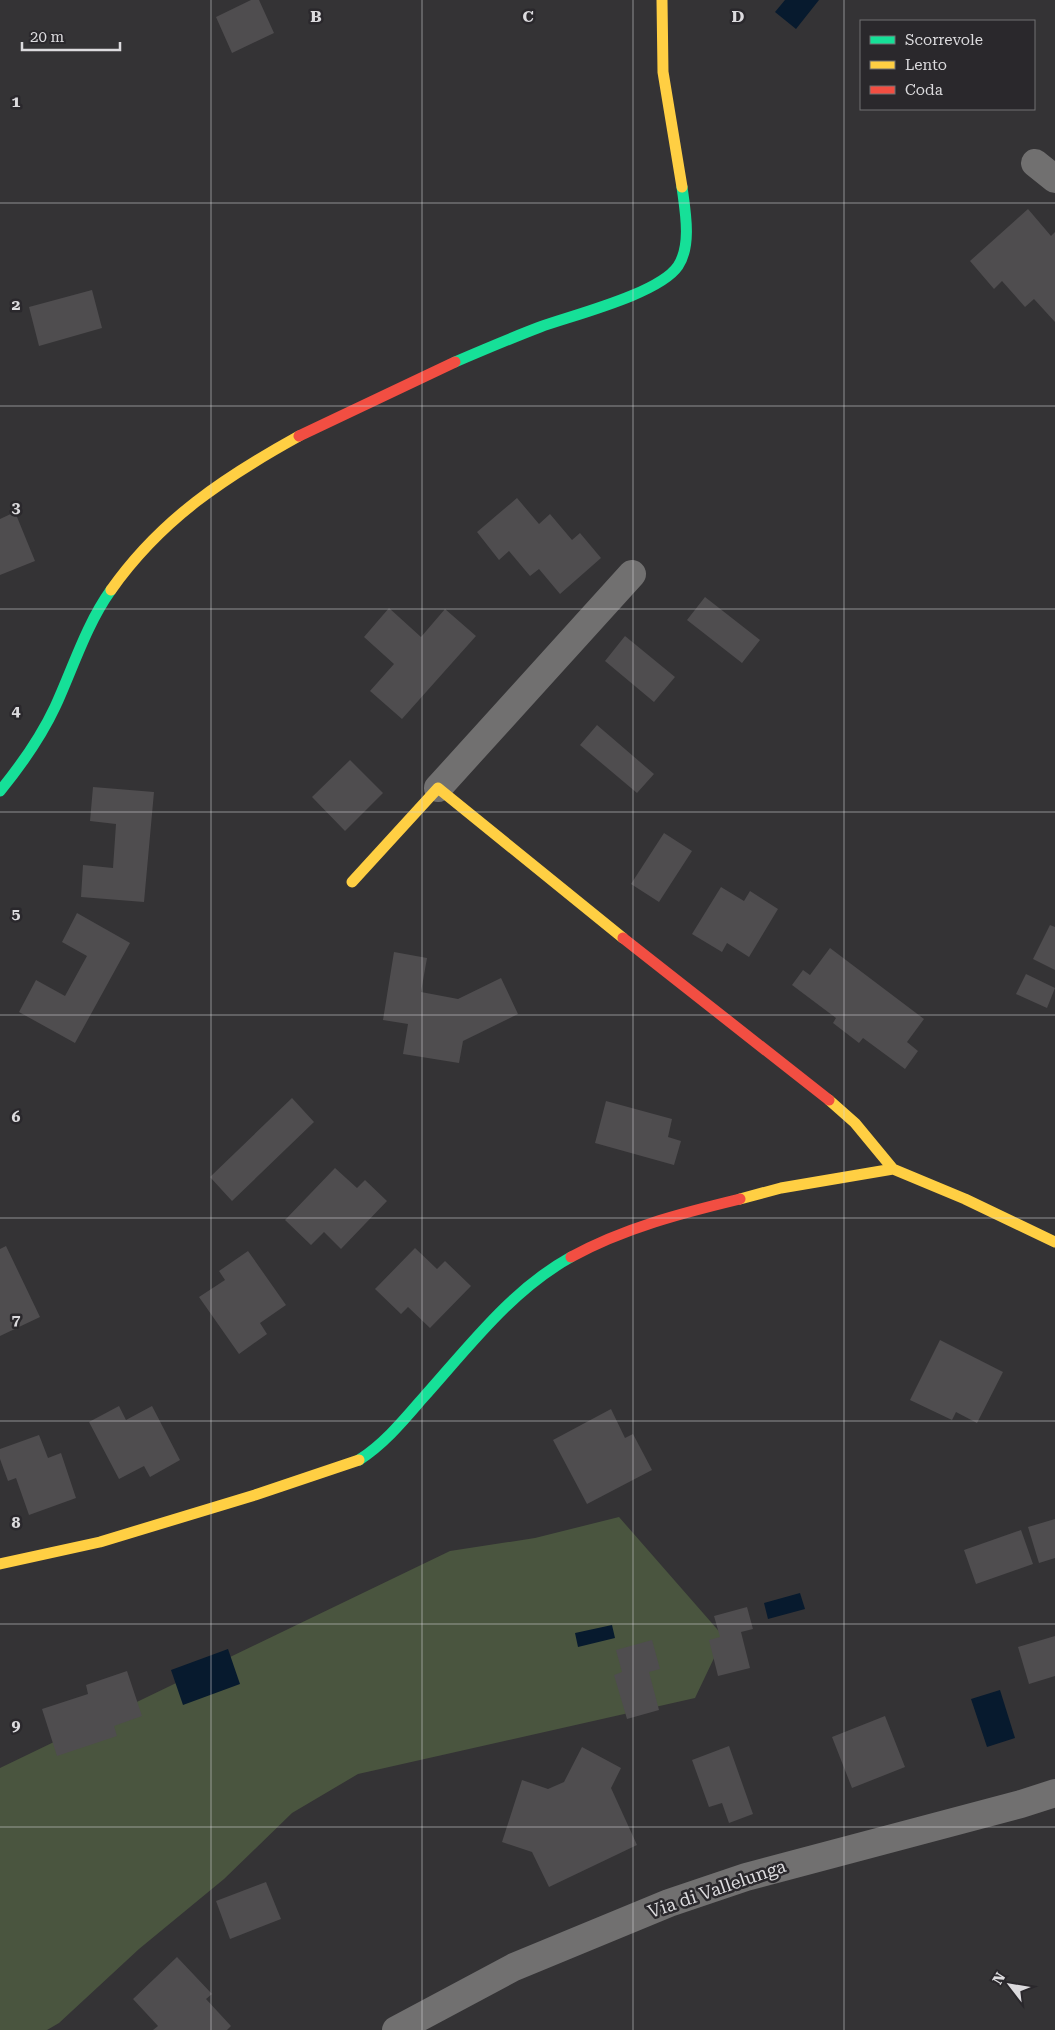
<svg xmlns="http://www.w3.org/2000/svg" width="1055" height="2030" font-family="'Roboto Serif',serif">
<rect width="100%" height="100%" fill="#343335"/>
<path fill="#4a553f" d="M 619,1517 L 724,1637 L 695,1698 L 358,1774 L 292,1813 L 224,1879 L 139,1949 L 59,2023 L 47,2030 L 0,2030 L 0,1768 L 450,1551 L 535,1538 Z"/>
<path fill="#071a2e" d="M 785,0 L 819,0 L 796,29 L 775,12 Z
M 800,1593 L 805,1609 L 768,1619 L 764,1603 Z
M 612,1625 L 615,1638 L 578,1647 L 575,1633 Z
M 228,1649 L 240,1684 L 183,1705 L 171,1670 Z
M 1000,1690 L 1015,1738 L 987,1747 L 971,1699 Z"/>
<path fill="#4f4d4f" d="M 251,0 L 259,0 L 274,33 L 232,53 L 216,17 Z
M 1028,209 L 1051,236 L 1055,232 L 1055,322 L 1034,299 L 1025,307 L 1002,281 L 994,289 L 970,261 Z
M 92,290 L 102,328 L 39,346 L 29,307 Z
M 517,498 L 539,524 L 550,514 L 572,540 L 580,533 L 601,558 L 560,594 L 539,569 L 530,576 L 509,551 L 499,560 L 477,532 Z
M 15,512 L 35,561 L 0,575 L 0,519 Z
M 705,597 L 760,640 L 742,663 L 687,620 Z
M 389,608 L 421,637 L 445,609 L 476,636 L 402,719 L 370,691 L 394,664 L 364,637 Z
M 625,636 L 675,677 L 654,702 L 605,661 Z
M 597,725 L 654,774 L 637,793 L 580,745 Z
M 350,760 L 383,793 L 345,831 L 312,797 Z
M 93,787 L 154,792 L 144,902 L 81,897 L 83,865 L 113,868 L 116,824 L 90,821 Z
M 664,833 L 692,851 L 659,902 L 631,884 Z
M 721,887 L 744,901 L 750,891 L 778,909 L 749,957 L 727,943 L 722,952 L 692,934 Z
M 77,913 L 130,943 L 75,1043 L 19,1012 L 36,980 L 65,996 L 87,956 L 62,942 Z
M 1050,925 L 1055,927 L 1055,970 L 1033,959 Z
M 830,948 L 924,1019 L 907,1042 L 918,1051 L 905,1069 L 863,1038 L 859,1043 L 833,1023 L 836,1018 L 792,985 L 803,970 L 810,975 Z
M 394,952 L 427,958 L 421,992 L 458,999 L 501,978 L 518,1014 L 463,1041 L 459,1063 L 403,1054 L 408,1024 L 383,1020 Z
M 1026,974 L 1055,988 L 1047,1008 L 1016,994 Z
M 292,1098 L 314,1122 L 232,1201 L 210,1177 Z
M 606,1101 L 672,1119 L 668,1137 L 681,1141 L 674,1165 L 595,1143 Z
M 335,1168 L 357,1188 L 365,1180 L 387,1201 L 341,1249 L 324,1232 L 311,1245 L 285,1220 Z
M 6,1246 L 40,1317 L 0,1336 L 0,1249 Z
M 415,1248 L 437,1269 L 445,1261 L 471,1286 L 430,1328 L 408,1307 L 401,1314 L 375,1289 Z
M 248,1251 L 286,1305 L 260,1323 L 267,1334 L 239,1354 L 199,1297 L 225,1280 L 219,1271 Z
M 940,1340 L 1003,1372 L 977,1423 L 956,1412 L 952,1420 L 910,1400 Z
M 119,1406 L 126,1420 L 152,1406 L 180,1460 L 150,1477 L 144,1466 L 119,1479 L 89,1422 Z
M 611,1409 L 625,1438 L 633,1434 L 652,1470 L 587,1504 L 553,1440 Z
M 39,1435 L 48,1458 L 61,1453 L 76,1498 L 29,1515 L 16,1478 L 8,1481 L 0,1459 L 0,1449 Z
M 1055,1519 L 1055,1558 L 1039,1563 L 1028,1527 Z
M 1021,1530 L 1033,1564 L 976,1584 L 964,1550 Z
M 747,1607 L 753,1629 L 741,1632 L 750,1668 L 718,1676 L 709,1640 L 720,1637 L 714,1616 Z
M 1055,1636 L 1055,1676 L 1029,1684 L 1018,1647 Z
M 652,1640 L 660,1669 L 649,1672 L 659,1710 L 627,1719 L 614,1675 L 622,1672 L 616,1650 Z
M 127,1671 L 142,1716 L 114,1726 L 117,1736 L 57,1756 L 42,1709 L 88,1694 L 86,1685 Z
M 885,1716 L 905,1767 L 852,1788 L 832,1737 Z
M 729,1746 L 753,1814 L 729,1823 L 722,1803 L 709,1807 L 692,1760 Z
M 582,1747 L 621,1768 L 611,1788 L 637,1845 L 549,1887 L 532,1852 L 502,1842 L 522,1780 L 548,1789 L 564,1782 Z
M 266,1882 L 281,1919 L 230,1939 L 216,1901 Z
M 177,1957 L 212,1994 L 206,1999 L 231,2026 L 227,2030 L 153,2030 L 158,2026 L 133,1999 Z"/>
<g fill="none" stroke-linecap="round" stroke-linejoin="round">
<path stroke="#717070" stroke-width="28" d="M 1035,163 L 1055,179
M 438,788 L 632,574
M 396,2030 L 514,1967 L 669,1903 L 746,1877 L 1021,1804 L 1055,1793"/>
<path stroke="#16e098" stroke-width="11" d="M 455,362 C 483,350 511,338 540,327 C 573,315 659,294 678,266 C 692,245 685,210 682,187
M 0,791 C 22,764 40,739 55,707 C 73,668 86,625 111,590
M 359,1460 C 384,1444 403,1421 422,1399 C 467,1349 511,1290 571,1257"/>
<path stroke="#ffcf43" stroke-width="11" d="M 662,0 L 663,72 L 682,187
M 111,590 C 161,519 225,477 299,436
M 352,882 L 438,788 L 623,938
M 829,1100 L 855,1123 L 893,1169
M 740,1199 L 781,1188 L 893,1169 L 965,1199 L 1055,1242
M 0,1564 L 100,1542 L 255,1495 L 359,1460"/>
<path stroke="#f24e42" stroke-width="11" d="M 299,436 L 455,362
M 623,938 L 829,1100
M 571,1257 C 624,1228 682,1213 740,1199"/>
</g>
<path fill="none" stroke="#dcdbde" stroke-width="1" stroke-opacity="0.55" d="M 211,0 L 211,2030M 422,0 L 422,2030M 633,0 L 633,2030M 844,0 L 844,2030M 0,203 L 1055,203M 0,406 L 1055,406M 0,609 L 1055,609M 0,812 L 1055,812M 0,1015 L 1055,1015M 0,1218 L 1055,1218M 0,1421 L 1055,1421M 0,1624 L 1055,1624M 0,1827 L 1055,1827"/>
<g text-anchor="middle" stroke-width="5" stroke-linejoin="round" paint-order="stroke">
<g font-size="18" fill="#dcdbde" stroke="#2a282c">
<text transform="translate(717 1889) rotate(-19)" y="6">Via di Vallelunga</text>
</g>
</g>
<g font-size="16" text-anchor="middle" font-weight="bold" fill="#dcdbde" stroke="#2a282c" stroke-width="5" stroke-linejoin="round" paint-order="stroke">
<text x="316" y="22">B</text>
<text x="528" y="22">C</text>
<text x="738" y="22">D</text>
<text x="16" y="107">1</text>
<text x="16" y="310">2</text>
<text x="16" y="513">3</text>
<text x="16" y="716">4</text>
<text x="16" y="919">5</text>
<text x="16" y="1122">6</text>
<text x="16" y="1325">7</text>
<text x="16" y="1528">8</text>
<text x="16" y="1731">9</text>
</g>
<rect x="860" y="20" width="175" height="90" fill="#2a282c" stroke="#717073"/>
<rect x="870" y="36" width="25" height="8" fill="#16e098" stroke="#717073"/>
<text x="905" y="45" font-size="15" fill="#dcdbde">Scorrevole</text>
<rect x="870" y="61" width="25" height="8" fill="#ffcf43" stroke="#717073"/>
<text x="905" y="70" font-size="15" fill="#dcdbde">Lento</text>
<rect x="870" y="86" width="25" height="8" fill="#f24e42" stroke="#717073"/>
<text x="905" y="95" font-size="15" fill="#dcdbde">Coda</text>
<g transform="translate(1010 1985) rotate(301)" stroke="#2a282c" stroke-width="4" paint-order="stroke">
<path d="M0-4L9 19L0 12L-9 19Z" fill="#dcdbde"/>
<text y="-8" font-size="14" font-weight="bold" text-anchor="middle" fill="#dcdbde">N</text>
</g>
<path d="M22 42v8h98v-8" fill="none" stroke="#dcdbde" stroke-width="2.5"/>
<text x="30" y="42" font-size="15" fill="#dcdbde" stroke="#2a282c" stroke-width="4" paint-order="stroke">20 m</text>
</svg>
